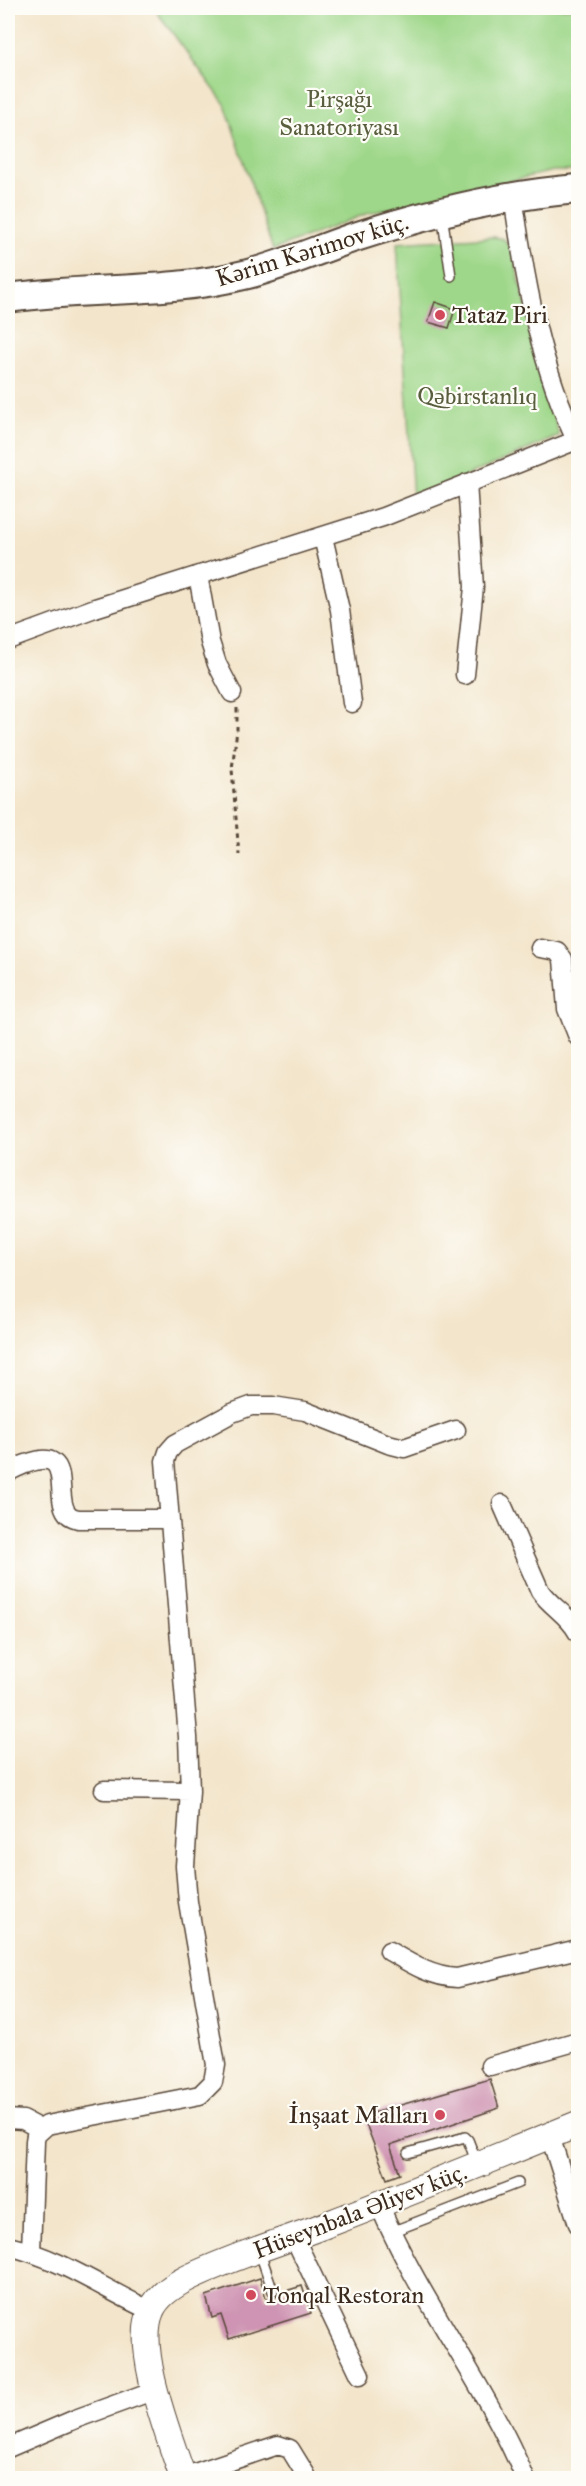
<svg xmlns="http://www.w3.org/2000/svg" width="586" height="2486" font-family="'IM FELL Great Primer',serif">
<rect width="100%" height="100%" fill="#fdfcf7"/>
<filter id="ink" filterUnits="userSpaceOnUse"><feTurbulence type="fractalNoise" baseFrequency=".0167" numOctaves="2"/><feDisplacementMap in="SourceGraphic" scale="12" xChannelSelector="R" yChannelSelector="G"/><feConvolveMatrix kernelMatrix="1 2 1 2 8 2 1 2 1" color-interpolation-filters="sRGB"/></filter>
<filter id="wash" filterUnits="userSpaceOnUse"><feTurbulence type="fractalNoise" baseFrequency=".008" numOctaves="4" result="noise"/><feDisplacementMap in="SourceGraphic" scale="24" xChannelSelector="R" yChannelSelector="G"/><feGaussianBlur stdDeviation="1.35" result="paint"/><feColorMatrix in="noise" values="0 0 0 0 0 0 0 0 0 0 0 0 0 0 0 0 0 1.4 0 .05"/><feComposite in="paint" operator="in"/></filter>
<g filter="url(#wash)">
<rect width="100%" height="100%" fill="#f3e5cb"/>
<path fill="#9ed789" stroke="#6c8054" stroke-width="1.5" d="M 154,8 L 578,8 L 578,171 L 553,171 L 366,214 L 273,250 L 225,104 Z
M 494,237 L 504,239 L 512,251 L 559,436 L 413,499 L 397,243 Z"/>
<g id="blocks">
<path fill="#cf94b3" d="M 435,302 L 455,309 L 449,328 L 428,322 Z
M 490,2079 L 499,2108 L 390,2145 L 400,2174 L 387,2179 L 363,2116 Z
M 260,2278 L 266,2298 L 275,2298 L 279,2293 L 302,2286 L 311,2313 L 229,2339 L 221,2315 L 212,2318 L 206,2296 Z"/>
</g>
</g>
<g filter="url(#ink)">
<use href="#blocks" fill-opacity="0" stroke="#574638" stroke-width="1.5"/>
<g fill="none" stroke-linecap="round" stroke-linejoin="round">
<g stroke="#574638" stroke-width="12">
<path id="lane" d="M 442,214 L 451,276
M 408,2153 L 465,2137 L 468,2140 L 477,2163
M 391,2232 L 518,2183
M 259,2250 L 273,2291"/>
</g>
<g stroke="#574638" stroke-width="21">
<path id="street" d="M 513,196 C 525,281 540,367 578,444
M 323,537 L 340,610 L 352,703
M 198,575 L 210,642 L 217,664 L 232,693
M 8,640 L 95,608 L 383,517 L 577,440
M 465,675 L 474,587 L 467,483
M 540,948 L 557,951 L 563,959 L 567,1009 L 578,1037
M 8,1472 C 84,1433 49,1499 69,1515 C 71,1517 75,1518 78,1519 L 169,1519
M 502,1504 L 540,1591 C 551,1607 569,1615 578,1633
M 104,1790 L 190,1791
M 389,1951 C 411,1964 432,1977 457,1978 L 578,1949
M 490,2066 L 578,2041
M 8,2119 L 23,2120 L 40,2129
M 550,2136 L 578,2224
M 379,2204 C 419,2300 485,2382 525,2478
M 294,2237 L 360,2375
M 8,2246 C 60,2258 102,2288 151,2311
M 31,2251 L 35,2141 L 36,2135 L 47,2125 L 200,2095 L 213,2082 L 216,2065 L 188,1902 L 185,1866 L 190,1791 L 188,1737 L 165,1461 L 168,1452 L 175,1444 L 232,1413 L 251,1406 L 273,1406 L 305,1411 L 388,1444 L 404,1448 L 456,1430
M 8,2448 L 78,2418 L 155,2390
M 183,2477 L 278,2445 L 290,2449 L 306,2475"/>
</g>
<g stroke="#574638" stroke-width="28">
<path id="secondary" d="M 183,2478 C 170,2438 134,2350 151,2311 C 157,2296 174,2285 188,2278 C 233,2256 282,2242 328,2224 C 412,2192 495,2158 578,2124"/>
</g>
<g stroke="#574638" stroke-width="32">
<path id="primary" d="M 8,298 C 87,287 169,294 248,274 C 283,265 317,250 352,238 C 426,214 501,195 578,189"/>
</g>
<path stroke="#574638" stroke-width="3" stroke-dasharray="4.5 4.5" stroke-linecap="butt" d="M 237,708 L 237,730 L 232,769 L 239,855"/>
<use href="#lane" stroke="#fff" stroke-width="9"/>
<use href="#street" stroke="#fff" stroke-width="18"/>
<use href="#secondary" stroke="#fff" stroke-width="26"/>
<use href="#primary" stroke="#fff" stroke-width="28"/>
</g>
</g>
<g fill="#d1495b" stroke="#fdfcf7" stroke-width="2">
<circle cx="440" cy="315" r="6"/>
<circle cx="440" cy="2115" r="6"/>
<circle cx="251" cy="2295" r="6"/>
</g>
<g text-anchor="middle" stroke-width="4.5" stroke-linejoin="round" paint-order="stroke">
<g font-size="24" fill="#595e3e" stroke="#fdfcf7">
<text x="339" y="107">Pirşağı<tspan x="339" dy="28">Sanatoriyası</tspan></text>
<text x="477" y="404">Qəbirstanlıq</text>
</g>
<g font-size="24" fill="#3b2a1e" stroke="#fdfcf7">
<text transform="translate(312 250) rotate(-17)" y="8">Kərim Kərimov küç.</text>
<text transform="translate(360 2211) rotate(-21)" y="8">Hüseynbala Əliyev küç.</text>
</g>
<g font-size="24" fill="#3b2a1e" stroke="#fdfcf7" text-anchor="start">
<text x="452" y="323">Tataz Piri</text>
<text x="428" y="2123" text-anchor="end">İnşaat Malları</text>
<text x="263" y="2303">Tonqal Restoran</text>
</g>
</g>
<rect width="586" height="2486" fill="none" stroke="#fdfcf7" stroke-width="30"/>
</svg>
